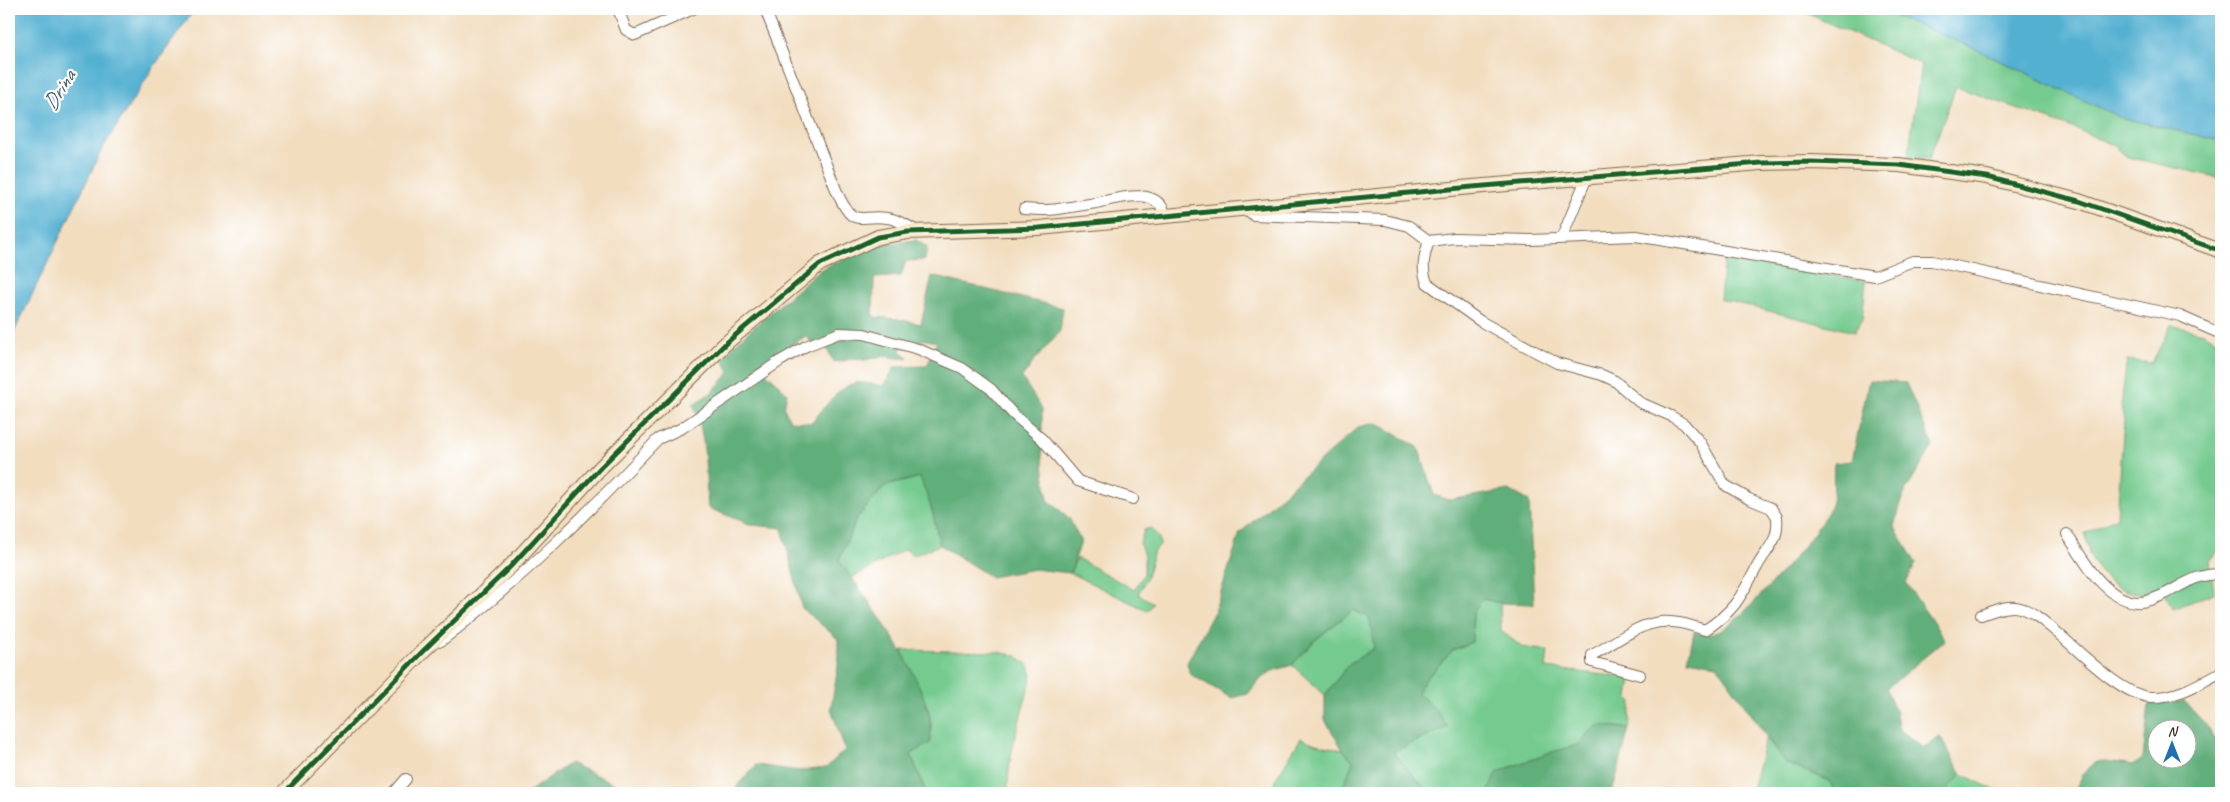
<svg xmlns="http://www.w3.org/2000/svg" width="2230" height="802" font-family="Caveat,sans-serif">
<rect width="100%" height="100%" fill="#fff"/>
<filter id="ink" filterUnits="userSpaceOnUse"><feTurbulence type="fractalNoise" baseFrequency=".02" numOctaves="2"/><feDisplacementMap in="SourceGraphic" scale="10" xChannelSelector="R" yChannelSelector="G"/><feConvolveMatrix kernelMatrix="1 2 1 2 8 2 1 2 1" color-interpolation-filters="sRGB"/></filter>
<filter id="wash" filterUnits="userSpaceOnUse"><feTurbulence type="fractalNoise" baseFrequency=".0096" numOctaves="4" result="noise"/><feDisplacementMap in="SourceGraphic" scale="20" xChannelSelector="R" yChannelSelector="G"/><feGaussianBlur stdDeviation="1.12" result="paint"/><feColorMatrix in="noise" values="0 0 0 0 0 0 0 0 0 0 0 0 0 0 0 0 0 1.4 0 .05"/><feComposite in="paint" operator="in"/></filter>
<g filter="url(#wash)">
<rect width="100%" height="100%" fill="#f2ddbf"/>
<path fill="#75ca8f" stroke="#587a56" d="M 1797,9 L 1877,9 L 1965,44 L 2119,117 L 2221,141 L 2221,178 L 2127,157 L 2115,146 L 2079,130 L 1956,87 L 1929,159 L 1908,157 L 1921,64 Z
M 1724,259 L 1866,281 L 1862,319 L 1854,332 L 1720,299 Z
M 2171,325 L 2204,333 L 2221,343 L 2221,548 L 2210,561 L 2214,593 L 2173,609 L 2160,587 C 2153,589 2144,594 2137,593 C 2107,590 2087,561 2085,533 L 2117,517 L 2124,420 L 2121,406 L 2127,360 L 2152,363 Z
M 921,477 L 932,510 L 940,545 L 913,555 L 905,549 L 852,578 L 839,560 L 857,518 L 885,486 Z
M 1151,528 L 1159,538 L 1160,545 L 1154,551 L 1147,577 L 1138,594 L 1153,603 L 1148,611 L 1070,573 L 1077,558 L 1134,590 L 1144,574 L 1144,556 L 1140,544 L 1144,530 Z
M 1483,599 L 1500,603 L 1501,631 L 1522,647 L 1548,651 L 1546,668 L 1631,678 L 1628,698 L 1632,701 L 1629,729 L 1614,726 L 1589,732 L 1578,745 L 1545,754 L 1498,772 L 1487,793 L 1428,793 L 1392,752 L 1447,727 L 1436,710 L 1417,692 L 1426,679 L 1453,650 L 1472,642 L 1473,612 Z
M 1353,610 L 1370,617 L 1374,648 L 1349,664 L 1325,695 L 1292,665 L 1315,640 Z
M 902,650 L 998,652 L 1017,656 L 1029,666 L 1032,675 C 1023,712 1008,750 1008,788 L 1015,793 L 926,793 L 911,754 L 920,749 L 932,731 L 929,711 Z
M 1766,737 L 1785,763 L 1830,781 L 1834,793 L 1751,793 Z
M 1301,738 L 1316,744 L 1343,750 L 1353,761 L 1341,793 L 1273,793 L 1275,780 Z
M 1962,774 L 2000,793 L 1943,793 Z"/>
<path fill="#60ae7a" stroke="#4e6c4c" fill-rule="evenodd" d="M 916,240 L 927,247 L 925,260 L 906,261 L 901,276 L 874,278 L 873,317 L 898,319 L 921,324 L 932,276 L 1063,308 L 1060,331 L 1034,361 L 1022,378 L 1042,409 L 1042,457 L 1048,500 L 1069,518 L 1081,542 L 1070,573 L 1034,569 L 991,577 L 940,545 L 932,510 L 920,477 L 885,486 L 857,518 L 839,560 C 868,602 940,691 930,743 L 911,754 L 926,793 L 736,793 L 737,786 L 756,765 L 799,771 L 826,768 L 845,750 L 831,708 L 838,666 L 838,639 L 802,608 L 782,528 L 752,525 L 708,508 C 705,473 707,436 693,404 L 710,394 L 729,373 L 723,359 L 739,340 L 820,270 L 873,245 ZM 806,336 L 815,347 L 824,343 L 833,361 L 839,362 L 854,358 L 864,360 L 882,356 L 907,359 L 908,356 L 900,351 L 907,343 L 921,344 L 922,339 L 937,342 L 927,366 L 895,367 L 884,386 C 876,385 865,382 856,383 C 840,385 821,411 812,423 L 790,421 L 784,408 L 787,393 L 762,368 L 781,351 Z
M 1869,380 L 1906,383 L 1933,446 L 1905,492 L 1894,526 L 1916,563 L 1906,583 L 1945,640 L 1886,689 L 1896,712 L 1898,728 L 1923,748 L 1940,737 L 1962,774 L 1943,793 L 1834,793 L 1830,781 L 1785,763 L 1717,665 L 1688,660 L 1694,632 C 1703,634 1711,635 1720,631 C 1742,621 1824,528 1831,505 C 1835,492 1833,476 1834,463 L 1852,461 Z
M 1376,423 L 1418,447 L 1434,495 L 1449,500 L 1509,490 L 1529,501 L 1534,604 L 1500,603 L 1483,599 L 1473,612 L 1472,642 L 1453,650 L 1426,679 L 1417,692 L 1436,710 L 1448,727 L 1393,752 L 1429,793 L 1341,793 L 1353,761 L 1343,750 L 1325,720 L 1325,695 L 1349,664 L 1374,648 L 1369,617 L 1353,610 L 1315,640 L 1292,665 L 1272,671 L 1259,680 L 1248,694 L 1231,698 L 1190,674 L 1187,663 L 1215,610 L 1240,533 L 1358,427 Z
M 2184,701 L 2208,727 L 2221,750 L 2221,793 L 2059,793 L 2074,792 C 2092,755 2095,759 2133,765 L 2143,759 L 2149,704 ZM 2158,730 L 2188,730 L 2188,760 L 2158,760 Z
M 1599,725 L 1629,729 L 1612,793 L 1487,793 L 1498,772 L 1545,754 L 1578,745 L 1589,732 Z
M 570,763 L 634,793 L 527,793 Z"/>
<path fill="#53b0d1" stroke="#476d78" d="M 15,9 L 195,9 L 155,65 L 102,149 L 9,343 L 9,19 Z
M 1877,9 L 2221,9 L 2221,141 L 2119,117 L 1965,44 Z"/>
</g>
<g filter="url(#ink)">
<g fill="none" stroke-linecap="round" stroke-linejoin="round">
<g stroke="#7b6956" stroke-width="12">
<path id="street" d="M 618,9 L 626,30 L 635,35 L 693,9
M 765,9 L 837,192 C 854,230 857,214 887,218 C 898,219 908,226 917,231
M 1246,208 L 1253,215 L 1385,220 L 1409,226 L 1429,241 L 1454,238 L 1530,240 L 1636,236 L 1875,276 L 1913,261 L 1932,261 L 2180,316 L 2221,334
M 1024,209 C 1035,210 1047,211 1058,209 C 1071,207 1084,205 1096,203 C 1119,198 1159,185 1166,217
M 1562,237 L 1587,177
M 1429,241 C 1424,256 1421,268 1427,283 L 1480,321 L 1538,353 L 1557,363 L 1602,375 L 1615,381 L 1639,402 L 1671,416 L 1684,424 L 1700,442 L 1725,485 L 1749,499 L 1771,508 L 1777,517 C 1779,541 1769,546 1758,565 C 1741,596 1736,610 1705,630 C 1690,625 1671,619 1655,623 C 1633,627 1612,645 1592,655 L 1592,662 L 1640,675
M 2067,534 C 2082,558 2104,599 2136,602 C 2145,603 2156,598 2165,594 C 2186,583 2197,574 2221,574
M 1981,615 C 1992,611 2003,606 2015,607 C 2028,608 2038,617 2048,625 C 2074,645 2119,695 2150,697 C 2177,698 2199,684 2221,672
M 441,641 C 520,581 590,511 658,439 L 682,428 L 780,361 L 806,346 L 839,333 L 864,334 L 918,349 L 962,368 L 991,389 L 1013,414 L 1042,439 L 1078,481 L 1133,499
M 394,793 L 406,779"/>
</g>
<g stroke="#7b6956" stroke-width="16">
<path id="secondary" d="M 284,793 L 423,651 L 510,567 L 600,468 L 725,344 L 820,264 L 878,237 L 908,232 L 1039,228 L 1472,187 L 1761,163 L 1811,162 L 1899,165 L 1987,177 L 2079,201 L 2221,251"/>
</g>
<use href="#street" stroke="#fff" stroke-width="10"/>
<use href="#secondary" stroke="#fbe6c4" stroke-width="14"/>
<g stroke="#fff" stroke-width="8">
<path id="cycleway" d="M 284,793 L 423,651 L 510,567 L 600,468 L 725,344 L 820,264 L 878,237 L 908,232 L 1039,228 L 1472,187 L 1761,163 L 1811,162 L 1899,165 L 1987,177 L 2079,201 L 2221,251"/>
</g>
<use href="#cycleway" stroke="#1b5e20" stroke-width="5"/>
</g>
</g>
<g text-anchor="middle" stroke-width="4.5" stroke-linejoin="round" paint-order="stroke">
<g font-size="21" font-style="italic" fill="#456066" stroke="#fff">
<text transform="translate(59 90) rotate(-58)" y="7">Drina</text>
</g>
</g>
<rect width="2230" height="802" fill="none" stroke="#fff" stroke-width="30"/>
<g transform="translate(2172 744)"><circle r="24" fill="#ffffff" stroke="#b1aaa5"/>
<path d="M0-4L9 19L0 12L-9 19Z" fill="#1f6fb2"/>
<text y="-8" font-size="14" font-weight="bold" text-anchor="middle" fill="#3b2a1e">N</text>
</g>
</svg>
